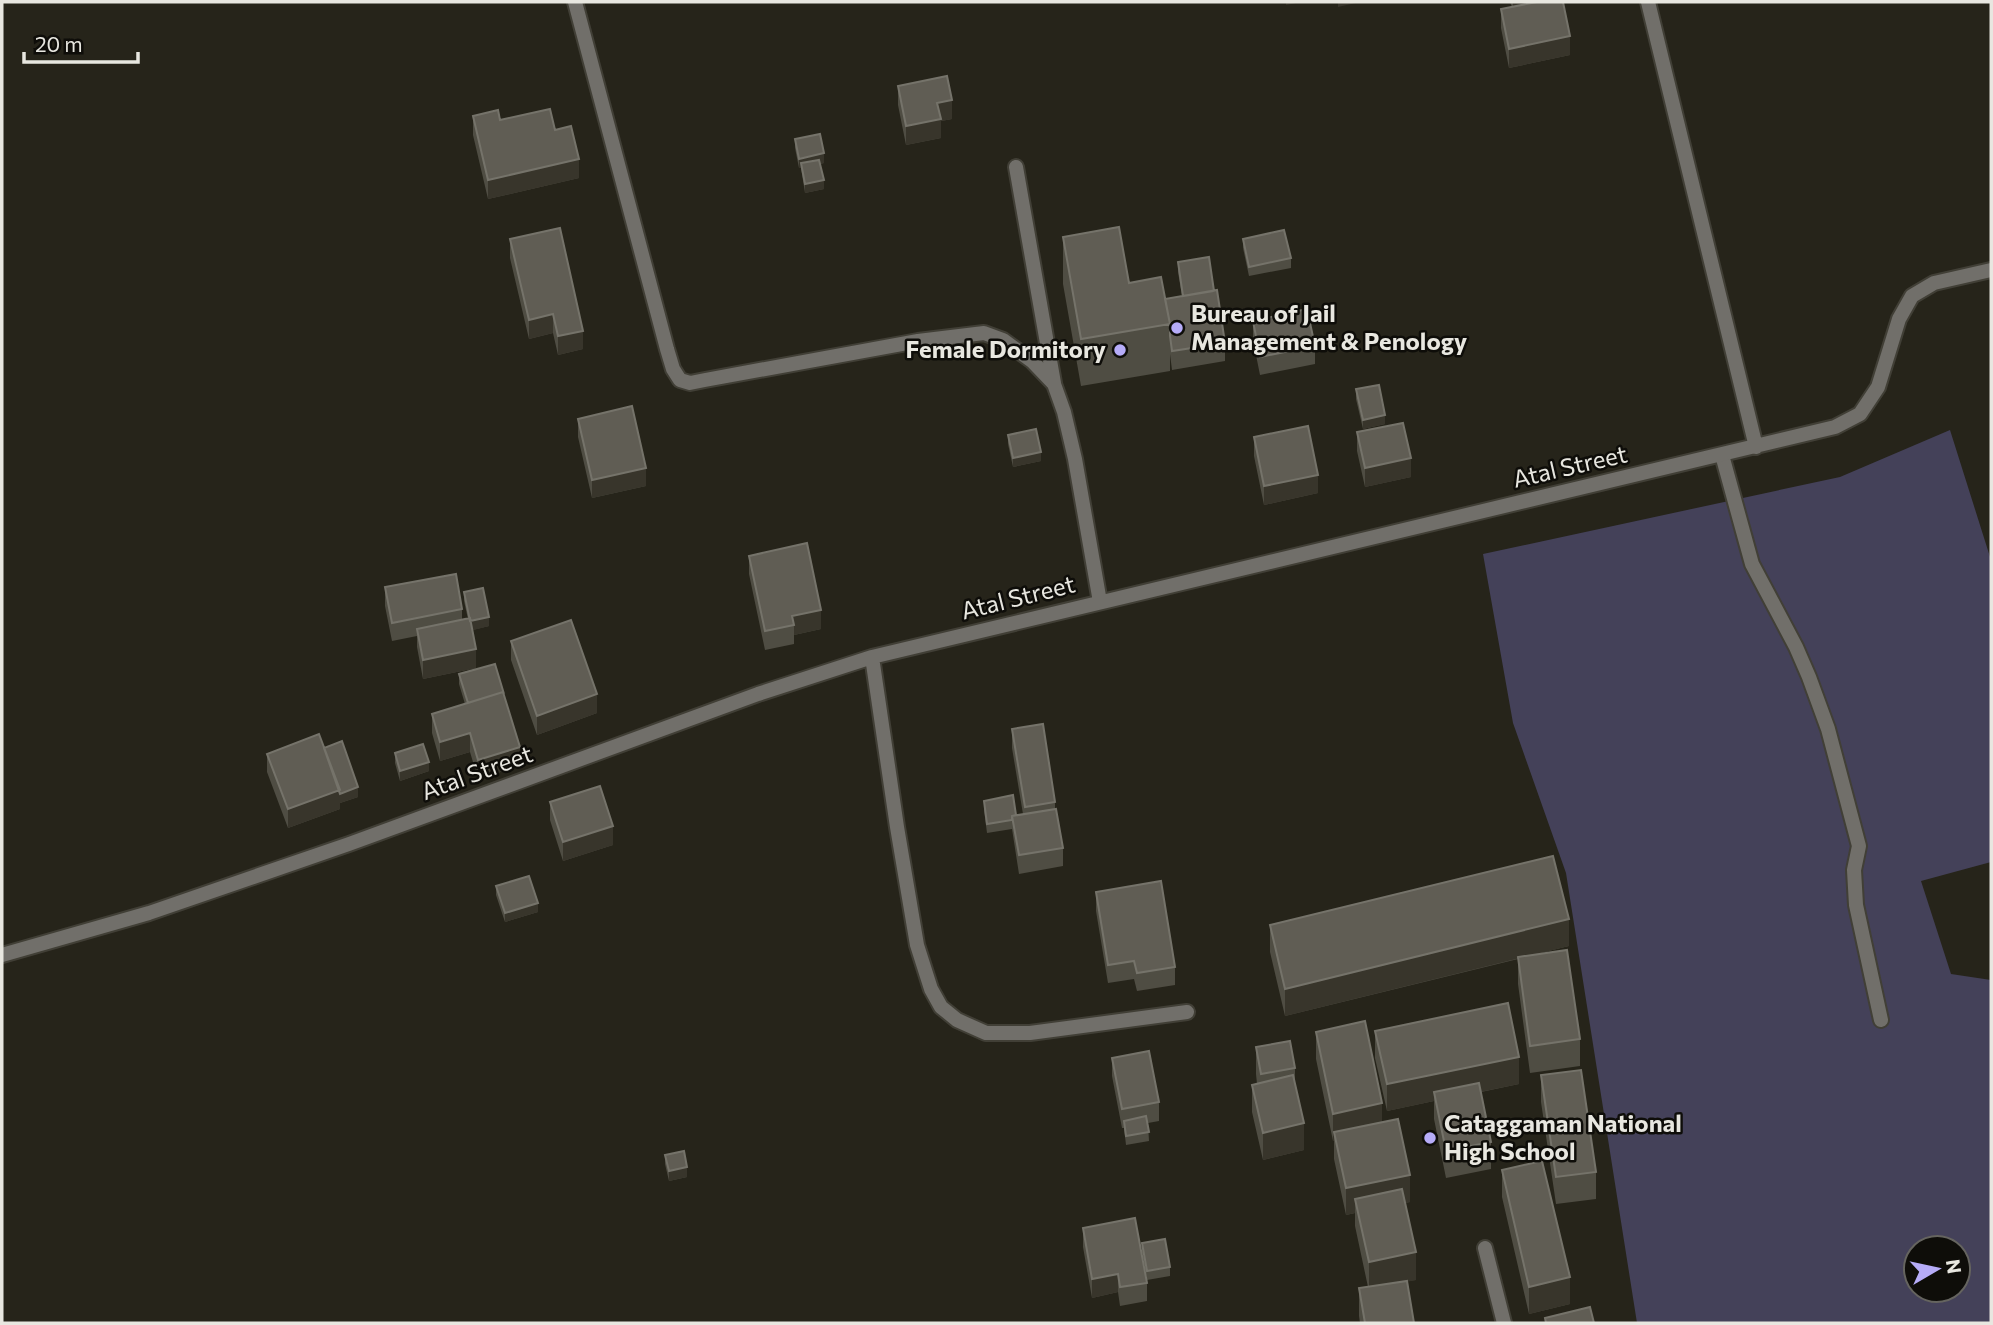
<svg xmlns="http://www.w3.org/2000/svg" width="1993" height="1325" font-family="Commissioner,sans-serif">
<rect width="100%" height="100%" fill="#26241a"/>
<path fill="#444159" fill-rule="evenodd" d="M 1950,430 L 1991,560 L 1991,862 L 1921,881 L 1951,974 L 1991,980 L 1991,1323 L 1637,1323 L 1566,873 L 1513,723 L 1483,554 L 1840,477 ZM 1916,1248 L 1958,1248 L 1958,1290 L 1916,1290 Z"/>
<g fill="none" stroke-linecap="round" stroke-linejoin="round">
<g stroke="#413f36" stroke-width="18">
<path id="lane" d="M 1722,455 L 1752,564 L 1796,647 L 1809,677 L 1828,729 L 1859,846 L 1854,870 L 1856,905 L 1881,1020
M 1485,1248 L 1504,1323"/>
</g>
<g stroke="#413f36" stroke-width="18">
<path id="street" d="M 575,2 L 667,349 L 673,369 L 680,380 L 690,383 L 705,380 L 918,341 L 984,333 L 1003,340 L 1032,361 L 1054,384 L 1064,412 L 1075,459 L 1100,602
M 1648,2 L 1756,447
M 1016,167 L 1054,383
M 872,657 L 897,827 L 917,945 L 931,989 L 941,1007 L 957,1020 L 986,1033 L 1030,1033 L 1187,1012
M 2,955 L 149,913 L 349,844 L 758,694 L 872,657 L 1835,427 L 1860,414 L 1878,387 L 1899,319 L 1912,296 L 1934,283 L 1991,270"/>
</g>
<use href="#lane" stroke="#716f6a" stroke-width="14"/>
<use href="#street" stroke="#716f6a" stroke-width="14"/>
</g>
<path fill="#4f4d43" d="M 1510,2 L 1563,2 L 1570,55 L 1509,68 L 1501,28 L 1501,9 L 1512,7 Z
M 898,86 L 952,119 L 941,121 L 941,138 L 906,145 L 898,105 Z
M 473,116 L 500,120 L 555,130 L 579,178 L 488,199 L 473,135 Z
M 795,139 L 824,163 L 820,164 L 824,189 L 805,193 L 801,168 L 799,168 L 795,148 Z
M 1063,237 L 1129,283 L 1165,299 L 1182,296 L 1178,272 L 1178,262 L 1214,291 L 1225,343 L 1225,361 L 1172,370 L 1170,354 L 1170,371 L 1081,386 L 1063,284 Z
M 510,239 L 583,349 L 558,355 L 553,333 L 529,339 L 510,258 Z
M 1243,239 L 1291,258 L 1291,268 L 1249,276 L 1243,248 Z
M 1253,321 L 1315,346 L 1315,364 L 1260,375 L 1253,340 Z
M 1356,389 L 1385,424 L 1363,429 L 1356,399 Z
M 578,419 L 646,486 L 592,498 L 578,437 Z
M 1357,432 L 1411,477 L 1365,487 L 1357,451 Z
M 1008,435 L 1041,461 L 1013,467 L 1008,444 Z
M 1254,437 L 1318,493 L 1264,505 L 1254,456 Z
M 749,556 L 821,629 L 794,635 L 794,644 L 765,650 L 749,574 Z
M 385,587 L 462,609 L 462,620 L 468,619 L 464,601 L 464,592 L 489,626 L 472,630 L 476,668 L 423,679 L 417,647 L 417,636 L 392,641 L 385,606 Z
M 511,641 L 597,713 L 537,735 L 511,660 Z
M 459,674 L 520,766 L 478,779 L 470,752 L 440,761 L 432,733 L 432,714 L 465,704 L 459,684 Z
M 1012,729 L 1055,802 L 1055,809 L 1063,848 L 1063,866 L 1019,874 L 1012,829 L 987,833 L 984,810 L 984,801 L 1016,815 L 1023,814 L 1012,748 Z
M 324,748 L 358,797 L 340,803 L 340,802 L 340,809 L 288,828 L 267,772 L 267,754 Z
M 395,753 L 429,771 L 400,781 L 395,763 Z
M 550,802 L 613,845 L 563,861 L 550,820 Z
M 496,886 L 538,912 L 505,922 L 496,895 Z
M 1096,892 L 1175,967 L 1175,985 L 1137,991 L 1134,979 L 1108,983 L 1096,911 Z
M 1270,925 L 1569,946 L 1532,955 L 1580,1039 L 1580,1066 L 1530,1073 L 1518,984 L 1518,959 L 1285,1016 L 1270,952 Z
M 1375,1031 L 1519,1084 L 1481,1092 L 1491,1142 L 1491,1169 L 1446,1178 L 1434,1119 L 1434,1101 L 1387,1111 L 1375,1058 Z
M 1316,1032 L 1382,1122 L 1410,1202 L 1405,1203 L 1416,1280 L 1407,1281 L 1414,1323 L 1360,1323 L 1359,1316 L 1359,1288 L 1368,1287 L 1355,1226 L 1355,1213 L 1346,1215 L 1334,1159 L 1334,1141 L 1333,1141 L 1316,1059 Z
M 1256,1047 L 1295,1068 L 1295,1084 L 1304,1150 L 1263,1160 L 1252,1112 L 1252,1085 L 1257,1084 L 1256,1074 Z
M 1112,1058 L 1159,1102 L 1159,1121 L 1148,1123 L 1149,1141 L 1126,1145 L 1124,1128 L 1122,1128 L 1112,1076 Z
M 1541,1075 L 1596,1172 L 1596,1199 L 1556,1204 L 1541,1102 Z
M 665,1155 L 687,1177 L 669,1181 L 665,1164 Z
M 1502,1170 L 1570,1304 L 1529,1314 L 1502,1197 Z
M 1083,1228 L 1147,1283 L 1147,1301 L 1120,1306 L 1118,1292 L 1092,1298 L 1083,1247 Z
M 1142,1243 L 1170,1267 L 1170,1276 L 1147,1280 L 1142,1253 Z"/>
<path fill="#38352b" d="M 1286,2 L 1301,2 L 1286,5 Z
M 1338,2 L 1360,2 L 1338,7 Z
M 1513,2 L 1539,2 L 1513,10 Z
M 1570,36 L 1570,55 L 1509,68 L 1509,49 Z
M 952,100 L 952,119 L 941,121 L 941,138 L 906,145 L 906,126 L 937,103 Z
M 824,153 L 824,163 L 802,167 L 801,163 L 801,168 L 799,168 L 799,159 Z
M 579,159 L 579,178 L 488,199 L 488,180 Z
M 824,180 L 824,189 L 805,193 L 805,184 Z
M 553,314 L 553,333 L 529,339 L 529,320 Z
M 583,331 L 583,349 L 558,355 L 558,336 Z
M 1385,415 L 1385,424 L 1363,429 L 1363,420 Z
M 1041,452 L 1041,461 L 1013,467 L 1013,458 Z
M 1411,458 L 1411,477 L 1365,487 L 1365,468 Z
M 646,468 L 646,486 L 592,498 L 592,480 Z
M 1318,475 L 1318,493 L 1264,505 L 1264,486 Z
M 821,610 L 821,629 L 794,635 L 794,625 L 792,616 Z
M 489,617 L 489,626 L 470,631 L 470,621 Z
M 476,649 L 476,668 L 423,679 L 423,660 Z
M 597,694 L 597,713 L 537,735 L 537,716 Z
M 470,733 L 470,752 L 440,761 L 440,742 Z
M 520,747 L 520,766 L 478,779 L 478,760 Z
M 429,762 L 429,771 L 400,781 L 400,771 Z
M 358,787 L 358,797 L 340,803 L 340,794 Z
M 340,790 L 340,809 L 288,828 L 288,809 Z
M 613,826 L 613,845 L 563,861 L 563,842 Z
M 538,903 L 538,912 L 505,922 L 505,913 Z
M 1569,919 L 1569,946 L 1285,1016 L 1285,989 Z
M 1519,1057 L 1519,1084 L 1436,1101 L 1434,1092 L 1434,1101 L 1387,1111 L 1387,1084 Z
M 1382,1103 L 1382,1131 L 1334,1132 L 1334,1141 L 1333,1141 L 1333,1114 Z
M 1304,1123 L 1304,1150 L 1263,1160 L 1263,1133 Z
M 687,1167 L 687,1177 L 669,1181 L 669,1171 Z
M 1410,1175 L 1410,1202 L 1358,1213 L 1355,1199 L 1355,1213 L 1346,1215 L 1346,1188 Z
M 1416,1252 L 1416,1280 L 1369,1289 L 1369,1262 Z
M 1118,1274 L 1118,1292 L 1092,1298 L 1092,1279 Z
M 1570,1277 L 1570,1304 L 1529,1314 L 1529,1287 Z"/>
<path fill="#605d54" stroke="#75736a" stroke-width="2" d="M 1537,2 L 1563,2 L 1570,36 L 1509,49 L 1501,9 Z
M 947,76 L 952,100 L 937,103 L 941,119 L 906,126 L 898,86 Z
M 550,109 L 555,130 L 571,126 L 579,159 L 488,180 L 473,116 L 498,110 L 500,120 Z
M 820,134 L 824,153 L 799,159 L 795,139 Z
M 819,160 L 824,180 L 805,184 L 801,163 Z
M 1119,227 L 1129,283 L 1161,277 L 1170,324 L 1081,339 L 1063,237 Z
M 560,228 L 583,331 L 558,336 L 553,314 L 529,320 L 510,239 Z
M 1284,230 L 1291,258 L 1249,267 L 1243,239 Z
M 1209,257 L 1214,291 L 1183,296 L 1178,262 Z
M 1217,290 L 1225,343 L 1172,351 L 1170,336 L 1170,324 L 1165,299 Z
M 1307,309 L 1315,346 L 1260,357 L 1253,321 Z
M 1379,385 L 1385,415 L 1363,420 L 1356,389 Z
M 632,406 L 646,468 L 592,480 L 578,419 Z
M 1403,423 L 1411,458 L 1365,468 L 1357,432 Z
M 1308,426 L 1318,475 L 1264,486 L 1254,437 Z
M 1036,429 L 1041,452 L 1013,458 L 1008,435 Z
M 807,543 L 821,610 L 792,616 L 794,625 L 765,631 L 749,556 Z
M 456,574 L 462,609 L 392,623 L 385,587 Z
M 483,588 L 489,617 L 470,621 L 464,592 Z
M 470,618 L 476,649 L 423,660 L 417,629 Z
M 571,620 L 597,694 L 537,716 L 511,641 Z
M 495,664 L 504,694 L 503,692 L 468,703 L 459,674 Z
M 503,692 L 520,747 L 478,760 L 470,733 L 440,742 L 432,714 Z
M 1043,724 L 1055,802 L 1025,807 L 1012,729 Z
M 319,734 L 340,790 L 288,809 L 267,754 Z
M 342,741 L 358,787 L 340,794 L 324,748 Z
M 423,744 L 429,762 L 400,771 L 395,753 Z
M 600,786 L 613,826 L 563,842 L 550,802 Z
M 1013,795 L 1016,815 L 1012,816 L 1012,820 L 987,824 L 984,801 Z
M 1056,809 L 1063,848 L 1019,855 L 1012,816 Z
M 1553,856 L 1569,919 L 1285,989 L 1270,925 Z
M 529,876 L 538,903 L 505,913 L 496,886 Z
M 1161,881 L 1175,967 L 1137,973 L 1134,961 L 1108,965 L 1096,892 Z
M 1567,950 L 1580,1039 L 1530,1046 L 1518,957 Z
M 1508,1003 L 1519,1057 L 1387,1084 L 1375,1031 Z
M 1365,1021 L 1382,1103 L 1333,1114 L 1316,1032 Z
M 1290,1041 L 1295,1068 L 1261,1074 L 1256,1047 Z
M 1149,1051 L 1159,1102 L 1122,1109 L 1112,1058 Z
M 1581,1070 L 1596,1172 L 1556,1177 L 1541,1075 Z
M 1293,1075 L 1304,1123 L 1263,1133 L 1252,1085 Z
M 1479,1083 L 1491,1142 L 1446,1151 L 1434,1092 Z
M 1146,1116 L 1149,1132 L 1126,1136 L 1124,1121 Z
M 1398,1119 L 1410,1175 L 1346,1188 L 1334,1132 Z
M 684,1151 L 687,1167 L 669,1171 L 665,1155 Z
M 1542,1161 L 1570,1277 L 1529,1287 L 1502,1170 Z
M 1402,1189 L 1416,1252 L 1369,1262 L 1355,1199 Z
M 1135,1218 L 1147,1283 L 1120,1287 L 1118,1274 L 1092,1279 L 1083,1228 Z
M 1165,1239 L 1170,1267 L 1147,1271 L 1142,1243 Z
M 1407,1281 L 1414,1323 L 1365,1323 L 1359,1288 Z
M 1590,1307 L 1594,1323 L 1546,1323 L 1545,1318 Z"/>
<g fill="#b6acf8" stroke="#0e0d09" stroke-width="2.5">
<circle cx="1177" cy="328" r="7"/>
<circle cx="1120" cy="350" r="7"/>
<circle cx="1430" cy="1138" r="7"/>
</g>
<g text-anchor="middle" stroke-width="5" stroke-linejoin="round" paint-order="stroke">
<g font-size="24" font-weight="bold" fill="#e8e7e0" stroke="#0e0d09" text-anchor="start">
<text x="1191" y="322">Bureau of Jail<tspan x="1191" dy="28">Management &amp; Penology</tspan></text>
<text x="1106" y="358" text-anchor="end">Female Dormitory</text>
<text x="1444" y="1132">Cataggaman National<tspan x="1444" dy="28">High School</tspan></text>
</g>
<g font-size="24" fill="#e8e7e0" stroke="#0e0d09">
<text transform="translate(1570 467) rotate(-13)" y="8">Atal Street</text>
<text transform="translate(1018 598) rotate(-14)" y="8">Atal Street</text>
<text transform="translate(477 773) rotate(-20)" y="8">Atal Street</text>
</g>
</g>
<rect width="1993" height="1325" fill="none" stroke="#e8e7e0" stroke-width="7"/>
<g transform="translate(1937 1269) rotate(81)"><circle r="33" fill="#0e0d09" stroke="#65645f" stroke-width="2"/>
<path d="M0-5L12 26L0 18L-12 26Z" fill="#b6acf8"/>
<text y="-10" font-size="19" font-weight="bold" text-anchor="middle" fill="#e8e7e0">N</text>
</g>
<path d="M24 52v10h114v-10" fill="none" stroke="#e8e7e0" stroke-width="3.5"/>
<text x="35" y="52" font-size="21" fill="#e8e7e0" stroke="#0e0d09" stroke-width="5" paint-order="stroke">20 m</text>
</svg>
